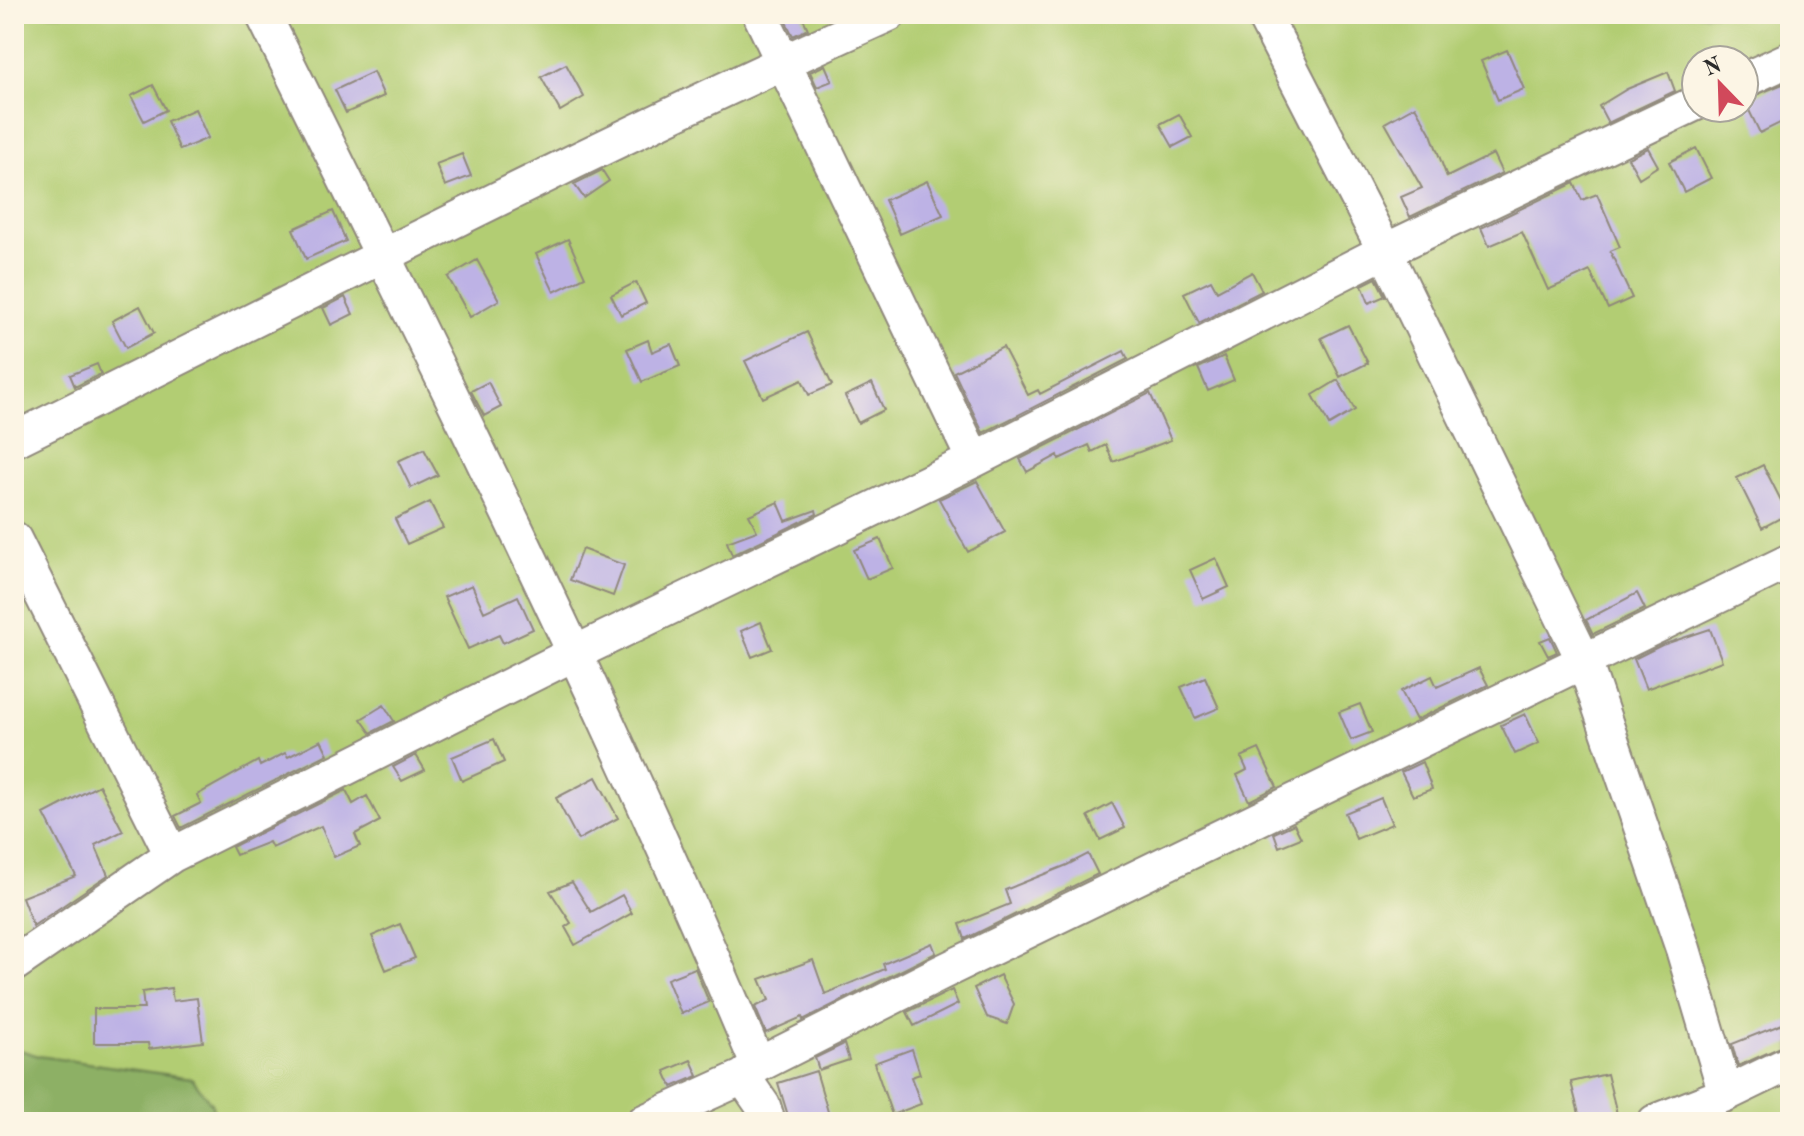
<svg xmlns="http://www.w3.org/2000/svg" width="1804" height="1136" font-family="'Old Standard TT',serif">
<rect width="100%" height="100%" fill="#fcf5e5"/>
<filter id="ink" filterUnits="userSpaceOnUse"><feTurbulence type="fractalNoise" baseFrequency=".0125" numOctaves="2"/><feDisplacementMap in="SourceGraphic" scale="16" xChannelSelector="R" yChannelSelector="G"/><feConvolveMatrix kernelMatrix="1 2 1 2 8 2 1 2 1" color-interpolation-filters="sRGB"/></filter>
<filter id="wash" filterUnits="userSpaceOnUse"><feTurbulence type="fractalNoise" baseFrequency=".006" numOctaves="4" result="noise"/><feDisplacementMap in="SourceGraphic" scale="32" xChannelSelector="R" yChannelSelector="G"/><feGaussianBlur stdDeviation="1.8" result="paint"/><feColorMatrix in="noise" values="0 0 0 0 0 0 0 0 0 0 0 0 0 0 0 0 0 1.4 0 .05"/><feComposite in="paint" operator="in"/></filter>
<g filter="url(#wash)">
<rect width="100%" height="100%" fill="#f6e7cd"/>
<path fill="#b2cd73" stroke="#6e7c4f" stroke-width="2" fill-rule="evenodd" d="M 14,14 L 1790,14 L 1790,1122 L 14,1122 ZM 1696,60 L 1744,60 L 1744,108 L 1696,108 Z"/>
<path fill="#8db065" stroke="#5c6e48" stroke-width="2" d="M 14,1048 L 39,1056 L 192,1078 L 212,1105 L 215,1122 L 14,1122 Z"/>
<g id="blocks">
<path fill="#bdb2e5" d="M 782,14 L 801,14 L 808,29 L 793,36 Z
M 1507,50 L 1524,89 L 1498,100 L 1481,61 Z
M 566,64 L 584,97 L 560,111 L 541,77 Z
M 825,65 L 832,81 L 817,87 L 810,72 Z
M 373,72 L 384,96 L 346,113 L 335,90 Z
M 1668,72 L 1675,91 L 1608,123 L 1599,106 L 1627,89 Z
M 1790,81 L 1790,118 L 1760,133 L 1744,100 Z
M 153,85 L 166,110 L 144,121 L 131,96 Z
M 1415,106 L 1431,134 L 1447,177 L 1493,154 L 1502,173 L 1410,217 L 1401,197 L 1422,188 L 1385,123 Z
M 195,109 L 208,138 L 180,150 L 167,121 Z
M 1179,114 L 1192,137 L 1173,147 L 1160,124 Z
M 1648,148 L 1658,166 L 1639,178 L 1628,158 Z
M 1696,148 L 1711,178 L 1684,192 L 1669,162 Z
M 462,154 L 471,176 L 445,186 L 436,164 Z
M 602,170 L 609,181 L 584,198 L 574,184 Z
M 927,181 L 943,215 L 900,234 L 885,200 Z
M 1574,183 L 1582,200 L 1597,194 L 1620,247 L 1610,251 L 1632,298 L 1608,309 L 1590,271 L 1548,290 L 1522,232 L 1489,246 L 1481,228 Z
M 333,211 L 346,241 L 306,259 L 293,229 Z
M 568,239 L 585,277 L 554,292 L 536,254 Z
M 477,260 L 499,300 L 470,317 L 448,277 Z
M 1252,272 L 1262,291 L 1199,323 L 1184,293 L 1211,280 L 1217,291 Z
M 1376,278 L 1385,296 L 1369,303 L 1362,285 Z
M 636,282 L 646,303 L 621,315 L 611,295 Z
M 345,297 L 353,314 L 331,325 L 323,308 Z
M 140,306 L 154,333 L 126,348 L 112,321 Z
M 1348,325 L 1368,363 L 1340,377 L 1321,338 Z
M 807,332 L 832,385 L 809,395 L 802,380 L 763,398 L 745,361 Z
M 648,340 L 652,352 L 671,344 L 680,366 L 642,382 L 627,349 Z
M 1003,347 L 1028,395 L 1038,390 L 1040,394 L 1124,351 L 1128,359 L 983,433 L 954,372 Z
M 1224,356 L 1234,380 L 1208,391 L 1198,368 Z
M 97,364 L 101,374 L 75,387 L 70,375 Z
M 1338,380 L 1355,410 L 1329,425 L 1313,395 Z
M 488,382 L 501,407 L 484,416 L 471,391 Z
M 872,383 L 884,410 L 858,423 L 845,396 Z
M 1150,393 L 1171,440 L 1113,462 L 1106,445 L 1092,452 L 1089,445 L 1059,459 L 1058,455 L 1027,472 L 1020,459 Z
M 424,449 L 438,475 L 411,488 L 398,461 Z
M 1763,465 L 1788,514 L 1762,528 L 1737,478 Z
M 977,481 L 1005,532 L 968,552 L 939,499 Z
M 430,502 L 443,528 L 407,544 L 395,519 Z
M 778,502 L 786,521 L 816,510 L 817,514 L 732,555 L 727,542 L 757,531 L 749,515 Z
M 880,539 L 893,568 L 867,579 L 854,550 Z
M 582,549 L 624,565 L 613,596 L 570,580 Z
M 1216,558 L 1229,587 L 1203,599 L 1190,570 Z
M 472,585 L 484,612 L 518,596 L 533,629 L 503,643 L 499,635 L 468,649 L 444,597 Z
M 1637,593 L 1645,609 L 1593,634 L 1586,620 Z
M 761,622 L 772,649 L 752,657 L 741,631 Z
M 1710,629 L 1722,661 L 1646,689 L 1634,659 L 1662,645 Z
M 1550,637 L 1557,652 L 1548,656 L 1540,641 Z
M 1479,668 L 1488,685 L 1416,720 L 1401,691 L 1432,676 L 1437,687 Z
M 1205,677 L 1219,708 L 1195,718 L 1181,687 Z
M 1360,704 L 1372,732 L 1351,740 L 1339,712 Z
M 384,705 L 394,721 L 371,733 L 361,719 Z
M 1525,714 L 1539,743 L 1515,754 L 1501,725 Z
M 494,739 L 504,762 L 462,781 L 452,757 Z
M 321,740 L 328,754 L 181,828 L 175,816 L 201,803 L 197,795 L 258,761 L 260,766 L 285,753 L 288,757 Z
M 1259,749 L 1277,787 L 1249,801 L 1237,775 L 1247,770 L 1241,757 Z
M 416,755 L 425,770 L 402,781 L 393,767 Z
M 1422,762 L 1432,789 L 1413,796 L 1401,772 Z
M 596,777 L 618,818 L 578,840 L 556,798 Z
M 99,785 L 123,831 L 95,845 L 108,875 L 33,926 L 22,897 L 76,876 L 44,814 Z
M 346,790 L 353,804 L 367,796 L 380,821 L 355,834 L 360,846 L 334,857 L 321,826 L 272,848 L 269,842 L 236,855 L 232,847 Z
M 1381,798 L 1392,824 L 1356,839 L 1345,813 Z
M 1112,803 L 1125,828 L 1100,840 L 1088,816 Z
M 1294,824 L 1301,838 L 1279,847 L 1274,833 Z
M 1088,854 L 1098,874 L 965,939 L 960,924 L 1010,904 L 1005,890 L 1067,865 Z
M 572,882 L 591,912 L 622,895 L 632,913 L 575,945 L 565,927 L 571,923 L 550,891 Z
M 400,924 L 415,958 L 386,970 L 372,936 Z
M 932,943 L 936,953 L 803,1020 L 802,1017 L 766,1033 L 755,1007 L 769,1000 L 760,979 L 813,960 L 825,994 L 885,969 L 883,964 Z
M 695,968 L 709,1002 L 681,1014 L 667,979 Z
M 1000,975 L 1014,1004 L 1007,1024 L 987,1017 L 974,988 Z
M 171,988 L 173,1001 L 197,998 L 203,1042 L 149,1049 L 148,1043 L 94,1043 L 94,1009 L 144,1009 L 142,992 Z
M 952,990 L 958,1004 L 914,1026 L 907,1012 Z
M 1790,1021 L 1790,1043 L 1738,1066 L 1732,1044 Z
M 844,1044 L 849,1060 L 819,1070 L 815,1058 Z
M 912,1049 L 920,1074 L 911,1077 L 921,1104 L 892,1115 L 874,1063 Z
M 691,1060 L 698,1076 L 672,1087 L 665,1071 Z
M 816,1071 L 831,1122 L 790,1122 L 778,1083 Z
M 1607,1074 L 1619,1122 L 1581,1122 L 1571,1082 Z"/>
</g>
</g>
<g filter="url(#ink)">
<use href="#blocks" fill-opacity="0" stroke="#90897c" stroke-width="2"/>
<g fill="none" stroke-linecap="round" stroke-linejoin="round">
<g stroke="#90897c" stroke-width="38">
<path id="minor" d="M 263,14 C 435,360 609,709 758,1065 L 743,1077 L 644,1122
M 760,14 L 974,460
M 1263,14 L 1385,251 L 1584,661 L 1683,949 L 1726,1094
M 1744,80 L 1790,59
M 14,440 C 304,296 593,147 889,14
M 14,539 L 172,855
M 14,964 L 172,855 L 573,654 L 974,460 L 1385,251 L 1696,103
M 743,1077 L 758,1065 L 940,973 L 1790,561
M 743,1077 L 763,1106 L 768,1122
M 1655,1122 L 1726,1094 L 1790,1063"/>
</g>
<use href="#minor" stroke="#fff" stroke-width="34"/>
</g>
</g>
<rect width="1804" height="1136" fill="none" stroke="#fcf5e5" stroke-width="48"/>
<g transform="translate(1720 84) rotate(337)"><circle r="38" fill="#fcf5e5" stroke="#a8a49b" stroke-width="2"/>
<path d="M0-6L14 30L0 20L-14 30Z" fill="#d1495b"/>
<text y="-12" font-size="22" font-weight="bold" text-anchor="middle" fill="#2b2b2b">N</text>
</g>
</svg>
